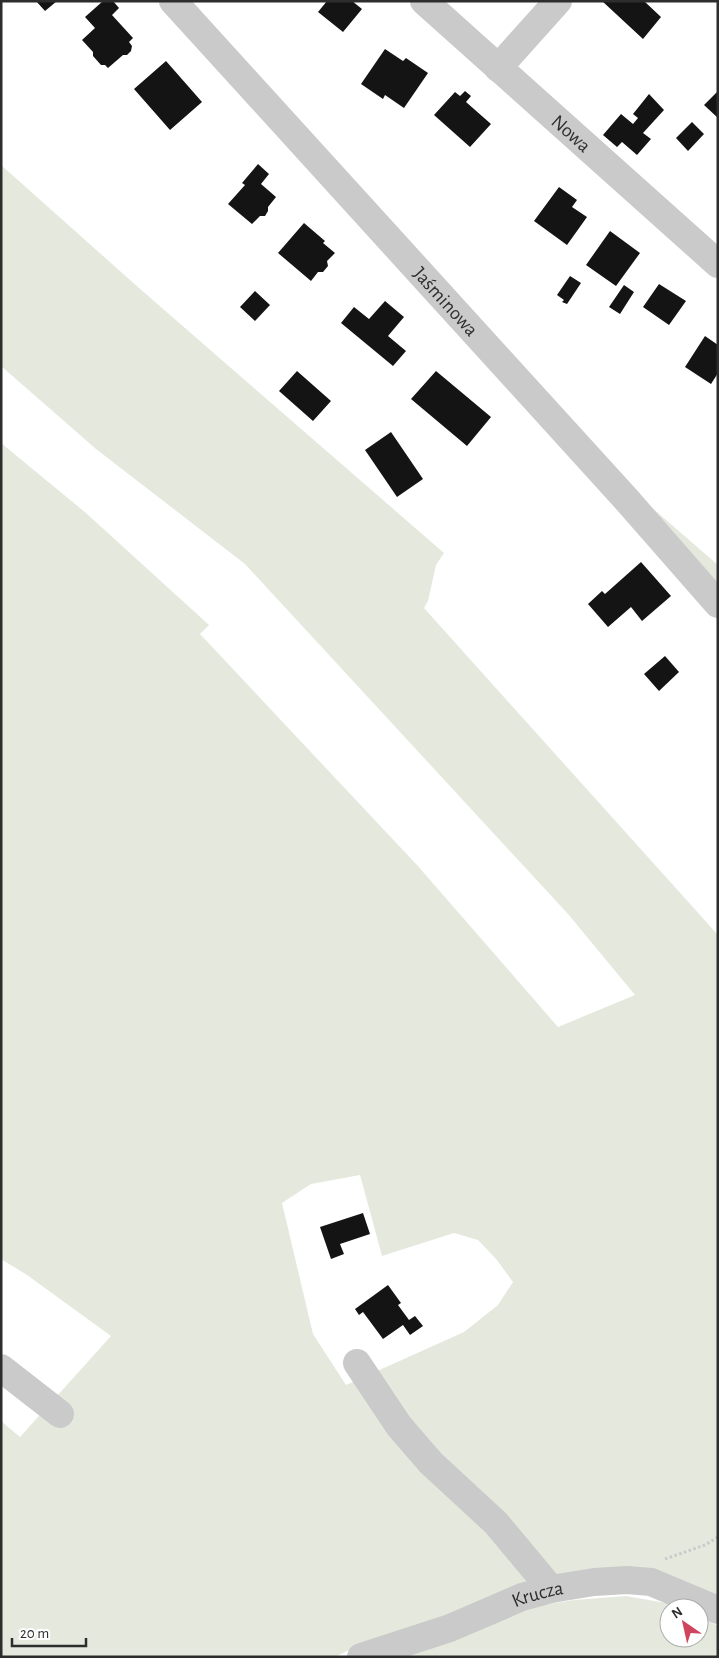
<svg xmlns="http://www.w3.org/2000/svg" width="719" height="1658" font-family="'Alegreya Sans',sans-serif">
<rect width="100%" height="100%" fill="#fff"/>
<path fill="#e5e9dd" fill-rule="evenodd" d="M 1,165 L 139,288 L 444,553 L 436,565 L 428,601 L 424,608 L 718,935 L 718,1601 L 663,1576 L 422,1629 L 347,1651 L 335,1657 L 1,1657 L 1,1421 L 20,1437 L 111,1336 L 27,1275 L 1,1259 L 1,443 L 86,513 L 209,625 L 200,634 L 417,865 L 558,1027 L 635,995 L 568,914 L 245,564 L 96,449 L 1,366 ZM 360,1175 L 382,1256 L 454,1233 L 478,1240 L 497,1260 L 513,1282 L 498,1305 L 464,1332 L 346,1385 L 313,1334 L 282,1203 L 311,1184 Z
M 650,506 L 718,565 L 718,616 Z
M 626,1596 L 677,1605 L 683,1608 L 669,1608 L 669,1638 L 699,1638 L 699,1616 L 718,1626 L 718,1657 L 409,1657 L 407,1653 L 521,1608 L 574,1600 Z"/>
<path fill="#141414" d="M 36,1 L 57,1 L 45,11 Z
M 103,1 L 113,1 L 119,8 L 112,15 L 133,38 L 129,42 L 132,46 L 131,51 L 127,55 L 123,55 L 108,68 L 105,65 L 101,65 L 93,56 L 93,52 L 82,40 L 95,28 L 85,17 Z
M 327,1 L 352,1 L 362,9 L 343,32 L 318,12 Z
M 602,1 L 644,1 L 661,17 L 643,39 Z
M 385,49 L 403,61 L 406,58 L 428,73 L 404,108 L 385,95 L 383,99 L 361,84 Z
M 166,61 L 202,102 L 170,130 L 134,89 Z
M 465,91 L 471,96 L 466,102 L 491,124 L 470,147 L 434,115 L 455,92 L 460,96 Z
M 718,91 L 718,118 L 704,105 Z
M 649,94 L 664,110 L 643,133 L 651,139 L 637,155 L 622,142 L 617,147 L 603,135 L 621,114 L 633,124 L 638,118 L 633,114 Z
M 692,122 L 704,134 L 688,151 L 676,138 Z
M 258,164 L 269,174 L 261,184 L 276,197 L 268,207 L 268,211 L 265,216 L 260,216 L 252,224 L 228,204 L 245,185 L 242,183 Z
M 559,187 L 577,200 L 572,207 L 587,217 L 567,245 L 534,221 Z
M 304,223 L 325,241 L 323,243 L 335,253 L 327,261 L 328,266 L 323,272 L 318,272 L 311,281 L 278,253 Z
M 610,231 L 640,253 L 616,286 L 586,265 Z
M 570,276 L 581,283 L 567,304 L 562,302 L 564,300 L 557,295 Z
M 659,284 L 686,301 L 669,325 L 643,307 Z
M 624,285 L 634,292 L 620,314 L 609,307 Z
M 255,291 L 270,305 L 255,321 L 240,307 Z
M 385,301 L 404,317 L 388,336 L 406,351 L 393,366 L 341,323 L 354,307 L 369,319 Z
M 705,336 L 718,345 L 718,373 L 711,384 L 685,367 Z
M 297,371 L 331,401 L 313,421 L 279,391 Z
M 436,371 L 491,417 L 467,446 L 411,399 Z
M 391,432 L 423,479 L 397,497 L 365,450 Z
M 641,562 L 671,596 L 642,621 L 631,607 L 608,627 L 588,604 L 602,591 L 605,594 Z
M 665,656 L 679,672 L 659,691 L 644,674 Z
M 363,1213 L 370,1234 L 340,1244 L 344,1254 L 331,1259 L 320,1227 Z
M 388,1285 L 401,1303 L 398,1305 L 409,1320 L 415,1316 L 423,1326 L 410,1335 L 403,1325 L 383,1339 L 363,1312 L 359,1315 L 355,1309 Z"/>
<g fill="none" stroke-linecap="round" stroke-linejoin="round">
<path stroke="#cacaca" stroke-width="3" stroke-dasharray="2.5 2.5" stroke-linecap="butt" d="M 665,1559 L 705,1545 L 718,1537"/>
<g stroke="#cacaca" stroke-width="28">
<path id="s1" d="M 173,1 L 626,499 L 718,604"/>
<path id="s2" d="M 424,1 L 718,264"/>
<path d="M 498,68 L 558,1"/>
<path d="M 357,1363 L 399,1426 L 431,1463 L 496,1523 L 551,1589"/>
<path d="M 1,1368 L 60,1414"/>
<path id="s3" d="M 361,1657 L 450,1628 L 522,1597 L 551,1589 L 594,1582 L 627,1580 L 651,1582 L 718,1610"/>
</g>
</g>
<g text-anchor="middle" stroke-width="5" stroke-linejoin="round" paint-order="stroke">
<g font-size="20" fill="#2d2d2d" stroke="#fff">
<text dy="7" stroke="none"><textPath href="#s2" startOffset="198">Nowa</textPath></text>
<text dy="7" stroke="none"><textPath href="#s1" startOffset="406">Jaśminowa</textPath></text>
<text dy="7" stroke="none"><textPath href="#s3" startOffset="188">Krucza</textPath></text>
</g>
</g>
<rect width="719" height="1658" fill="none" stroke="#2d2d2d" stroke-width="5"/>
<g transform="translate(684 1623) rotate(326)"><circle r="24" fill="#ffffff" stroke="#ababab"/>
<path d="M0-4L9 19L0 12L-9 19Z" fill="#cf455f"/>
<text y="-8" font-size="14" font-weight="bold" text-anchor="middle" fill="#2d2d2d">N</text>
</g>
<path d="M12 1638v8h74v-8" fill="none" stroke="#2d2d2d" stroke-width="2.5"/>
<text x="20" y="1638" font-size="15" fill="#2d2d2d" stroke="#ffffff" stroke-width="4" paint-order="stroke">20 m</text>
</svg>
